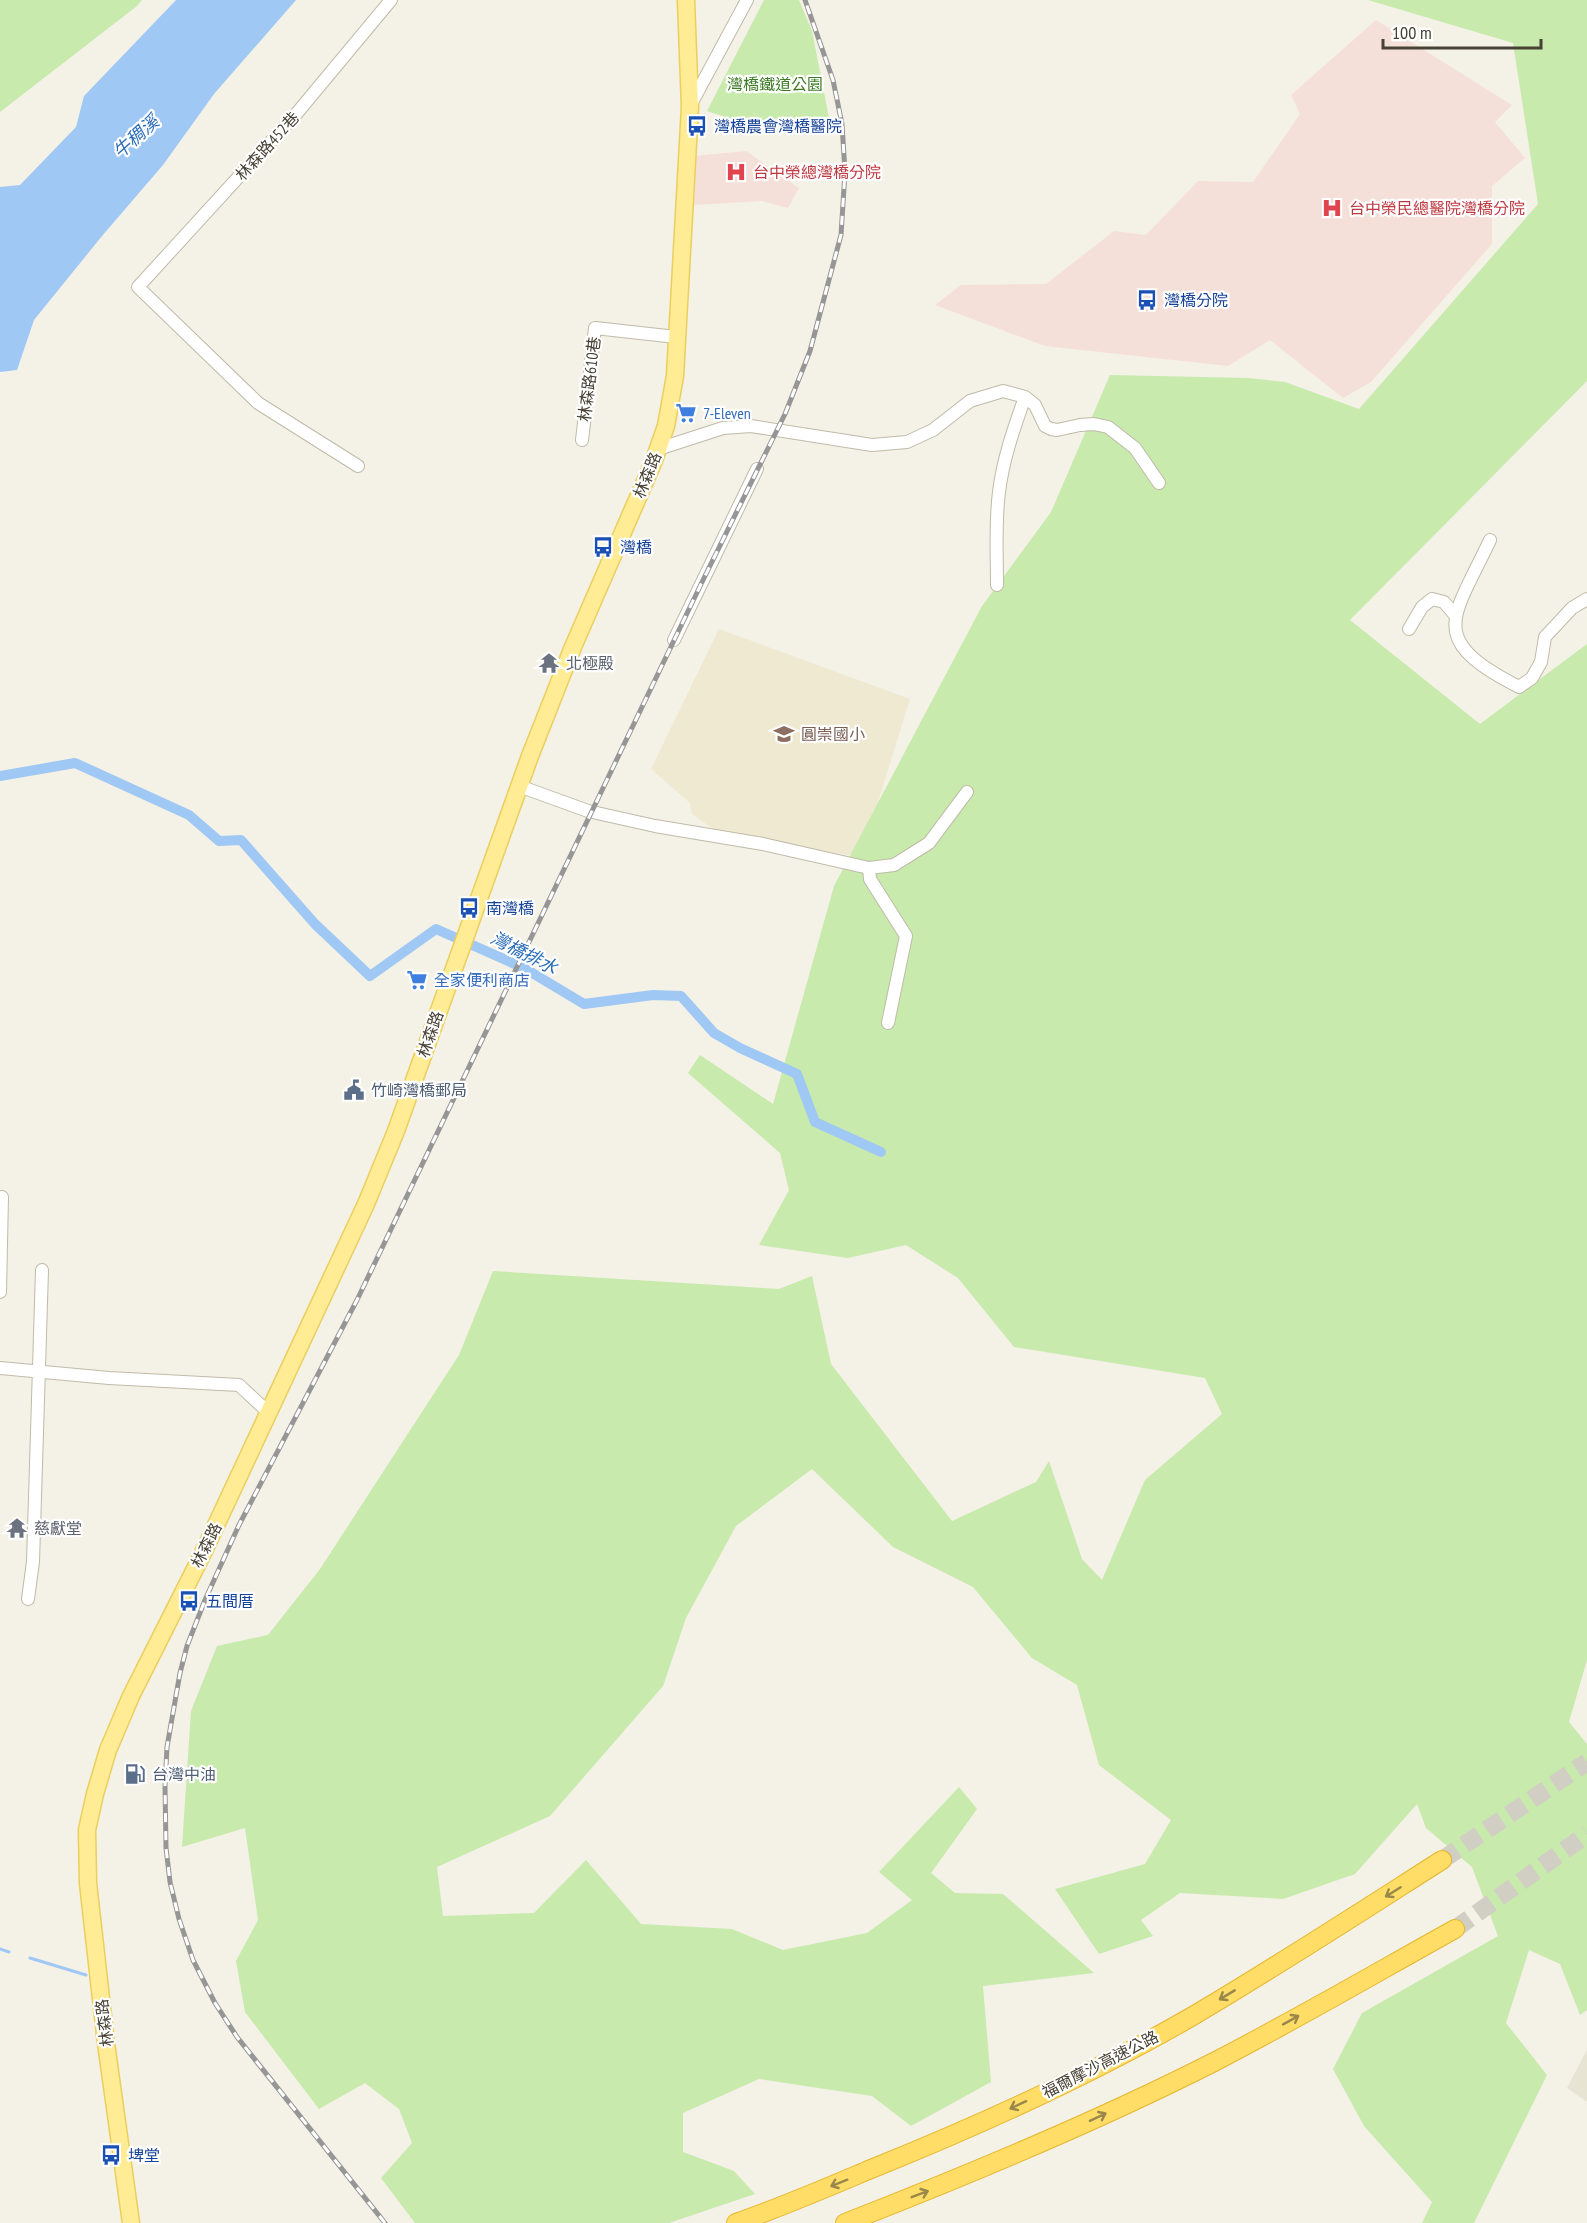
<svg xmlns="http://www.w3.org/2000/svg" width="1587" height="2223" font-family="'PT Sans Narrow','Noto Sans TC',sans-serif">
<rect width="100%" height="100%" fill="#f4f1e6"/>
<path fill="#e8e4d4" d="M 1587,2050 L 1587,2102 L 1567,2088 Z"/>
<path fill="#eee9d0" d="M 719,629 L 910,699 L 861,857 L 722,835 L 692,814 L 690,803 L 651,769 Z"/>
<path fill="#f5e0d9" d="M 1376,20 L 1512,105 L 1495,122 L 1525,158 L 1492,186 L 1492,244 L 1371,382 L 1343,398 L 1270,340 L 1228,366 L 1045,346 L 935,305 L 961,285 L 1046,284 L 1114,231 L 1146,235 L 1198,181 L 1253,182 L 1300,114 L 1291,95 Z
M 746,151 L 799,188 L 788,208 L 762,201 L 694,205 L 695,156 Z"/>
<path fill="#c8eaad" d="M 0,0 L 142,0 L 137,6 L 0,112 Z
M 764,0 L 799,0 L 812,31 L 829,118 L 775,133 L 707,111 Z
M 1368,0 L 1587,0 L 1587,381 L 1350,620 L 1480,724 L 1587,644 L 1587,1660 L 1569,1722 L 1587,1744 L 1587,2010 L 1580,2015 L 1560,1964 L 1529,1950 L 1506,2023 L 1547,2075 L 1474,2223 L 1422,2223 L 1432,2202 L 1364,2126 L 1333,2069 L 1362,2013 L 1498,1936 L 1472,1867 L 1426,1828 L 1417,1804 L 1355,1874 L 1283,1899 L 1180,1893 L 1141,1920 L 1153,1936 L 1099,1954 L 1055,1889 L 1145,1864 L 1171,1820 L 1099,1765 L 1077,1685 L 1032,1658 L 973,1587 L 893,1547 L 812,1469 L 736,1526 L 686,1618 L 663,1686 L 550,1816 L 437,1867 L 443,1916 L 534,1913 L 586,1860 L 641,1924 L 732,1929 L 783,1950 L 867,1933 L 912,1900 L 879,1872 L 959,1787 L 977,1809 L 931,1873 L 955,1893 L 1003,1894 L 1094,1973 L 983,1986 L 991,2082 L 911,2126 L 872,2096 L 759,2079 L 683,2113 L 683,2152 L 734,2171 L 755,2194 L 669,2223 L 415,2223 L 381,2178 L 412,2143 L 399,2109 L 365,2083 L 319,2109 L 245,2012 L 236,1961 L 258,1920 L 245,1828 L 182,1847 L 191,1711 L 217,1646 L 268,1635 L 320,1569 L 459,1355 L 493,1271 L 779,1289 L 812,1276 L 831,1364 L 952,1521 L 1036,1482 L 1049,1461 L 1082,1559 L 1102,1580 L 1145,1480 L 1222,1414 L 1205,1378 L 1014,1347 L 958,1278 L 906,1245 L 848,1258 L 759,1245 L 789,1190 L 780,1153 L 688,1073 L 700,1055 L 773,1104 L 834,886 L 982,606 L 1051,512 L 1110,375 L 1248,378 L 1285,382 L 1359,409 L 1538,204 L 1513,43 Z"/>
<path fill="#a0c8f4" d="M 176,0 L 296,0 L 214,94 L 163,165 L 102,236 L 34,320 L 17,370 L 0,372 L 0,187 L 20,185 L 76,127 L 84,96 Z"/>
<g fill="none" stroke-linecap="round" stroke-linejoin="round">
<path stroke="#a0c8f4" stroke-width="3" d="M 0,1949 L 9,1952
M 30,1958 L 86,1975"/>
<path stroke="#a0c8f4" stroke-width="10" d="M 0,776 L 75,763 L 189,815 L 219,841 L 241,840 L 315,924 L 370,976 L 436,929 L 524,968 L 584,1004 L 653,995 L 681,996 L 714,1033 L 740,1048 L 797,1074 L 815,1122 L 881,1152"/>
<path stroke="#d1cec3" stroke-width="18" stroke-dasharray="18 9" stroke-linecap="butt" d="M 1442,1860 L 1587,1762
M 1455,1929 L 1587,1834"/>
<g stroke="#c0baa8" stroke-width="14">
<path id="minor" d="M 690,106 L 747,0
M 582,440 L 595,328 L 676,337
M 658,449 L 723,428 L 751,426 L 872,445 L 907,442 L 933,430 L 970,401 L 1003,391 L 1025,397 L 1035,405 L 1045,426 L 1051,429 L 1057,430 L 1080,425 L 1094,424 L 1108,427 L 1135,448 L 1159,483
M 358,466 L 258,403 L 138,287 L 297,113 L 391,0
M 1490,540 C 1453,619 1425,639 1519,687 L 1532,678 L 1541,662 L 1545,637 L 1572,608 L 1587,599
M 997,585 C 997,554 995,523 999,492 C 1003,459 1014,428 1025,397
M 1409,629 L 1422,607 L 1432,599 L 1444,602 L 1455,615
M 674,640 L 757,469
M 519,786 L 588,811 L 655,826 L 763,844 L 869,868 L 894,865 L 929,843 L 967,792
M 869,868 L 870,879 L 906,936 L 888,1023
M 0,1292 L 2,1197
M 0,1368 L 109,1378 L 239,1385 L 268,1412
M 28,1599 L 33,1562 L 42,1270"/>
</g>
<g stroke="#eacf5f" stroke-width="19">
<path id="major" d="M 131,2223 L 106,2043 L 88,1883 L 87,1830 L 95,1794 L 108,1750 L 131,1696 L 203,1553 L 366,1204 L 396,1131 L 530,756 L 573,647 L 653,463 L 666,426 L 675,376 L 690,107 L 686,0"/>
</g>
<g stroke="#e5b62f" stroke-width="20">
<path id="highway" d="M 736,2223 C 782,2207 826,2188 871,2169 C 980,2125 1089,2076 1191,2017 C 1276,1967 1359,1913 1442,1860
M 845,2223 C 971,2174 1096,2122 1216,2061 C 1297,2019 1376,1973 1455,1929"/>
</g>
<use href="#minor" stroke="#fff" stroke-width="12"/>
<use href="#major" stroke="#ffec94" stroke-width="16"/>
<use href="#highway" stroke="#fd6" stroke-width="18"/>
<g stroke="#969696" stroke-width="5">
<path id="rail" d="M 385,2223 L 237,2037 L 215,2003 L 193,1960 L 179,1919 L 170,1882 L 166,1848 L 165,1786 L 167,1747 L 180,1673 L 187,1646 L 205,1600 L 239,1525 L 357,1300 L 704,578 L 785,414 L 810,351 L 841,235 L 845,172 L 842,124 L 833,80 L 805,0"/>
</g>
<use href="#rail" stroke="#fff" stroke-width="3" stroke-dasharray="9" stroke-linecap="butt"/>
</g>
<defs><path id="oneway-shaft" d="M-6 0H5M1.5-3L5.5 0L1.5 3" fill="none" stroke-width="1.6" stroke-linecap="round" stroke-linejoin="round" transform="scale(1.5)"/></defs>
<g stroke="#9a884b">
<use href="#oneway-shaft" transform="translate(1393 1892) rotate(148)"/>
<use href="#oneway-shaft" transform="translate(1227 1995) rotate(149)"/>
<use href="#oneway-shaft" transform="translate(1291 2020) rotate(-29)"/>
<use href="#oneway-shaft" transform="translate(1018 2105) rotate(155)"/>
<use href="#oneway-shaft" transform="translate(1098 2117) rotate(-25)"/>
<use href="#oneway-shaft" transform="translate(839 2183) rotate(158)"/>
<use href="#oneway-shaft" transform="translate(920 2194) rotate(-21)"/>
</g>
<defs>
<g id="bus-bare" transform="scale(1.62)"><path d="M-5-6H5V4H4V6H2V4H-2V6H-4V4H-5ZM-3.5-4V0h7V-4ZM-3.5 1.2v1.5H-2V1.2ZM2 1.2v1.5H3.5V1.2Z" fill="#1a4fb4" stroke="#fff" stroke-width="2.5" paint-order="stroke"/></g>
<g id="hospital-bare" transform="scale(1.62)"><path d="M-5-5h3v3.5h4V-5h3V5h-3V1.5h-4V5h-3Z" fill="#e0444e" stroke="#fff" stroke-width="2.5" paint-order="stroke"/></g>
<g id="supermarket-bare" transform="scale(1.62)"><path d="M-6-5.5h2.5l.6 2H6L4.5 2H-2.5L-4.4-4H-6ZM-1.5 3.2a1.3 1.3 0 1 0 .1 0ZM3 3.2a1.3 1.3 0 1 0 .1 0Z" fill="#3f7fe0" stroke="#fff" stroke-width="2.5" paint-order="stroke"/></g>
<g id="temple-bare" transform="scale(1.62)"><path d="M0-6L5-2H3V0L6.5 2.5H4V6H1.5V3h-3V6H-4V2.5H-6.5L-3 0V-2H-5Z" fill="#6b7280" stroke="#fff" stroke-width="2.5" paint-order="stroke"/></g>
<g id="school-bare" transform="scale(1.62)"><path d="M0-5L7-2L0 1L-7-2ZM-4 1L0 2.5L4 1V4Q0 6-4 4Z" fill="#8d6e63" stroke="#fff" stroke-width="2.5" paint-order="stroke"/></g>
<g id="civic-bare" transform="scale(1.62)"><path d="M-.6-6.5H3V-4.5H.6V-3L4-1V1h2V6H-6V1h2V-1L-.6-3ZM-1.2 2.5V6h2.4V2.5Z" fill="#5c6f8a" stroke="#fff" stroke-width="2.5" paint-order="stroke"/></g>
<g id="fuel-bare" transform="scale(1.62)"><path d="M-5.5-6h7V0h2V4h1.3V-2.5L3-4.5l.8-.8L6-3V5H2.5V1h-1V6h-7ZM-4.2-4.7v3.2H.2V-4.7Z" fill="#5c6f8a" stroke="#fff" stroke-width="2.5" paint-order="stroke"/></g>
</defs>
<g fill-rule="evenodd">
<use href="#bus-bare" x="697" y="126"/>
<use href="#hospital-bare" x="736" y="172"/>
<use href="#hospital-bare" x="1332" y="208"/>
<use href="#bus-bare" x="1147" y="300"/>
<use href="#supermarket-bare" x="686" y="413"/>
<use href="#bus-bare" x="603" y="547"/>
<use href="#temple-bare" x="549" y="663"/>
<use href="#school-bare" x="784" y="734"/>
<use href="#bus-bare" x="469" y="908"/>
<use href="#supermarket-bare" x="417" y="980"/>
<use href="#civic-bare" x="354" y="1090"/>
<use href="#temple-bare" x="17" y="1528"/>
<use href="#bus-bare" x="189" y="1601"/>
<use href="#fuel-bare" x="135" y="1774"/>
<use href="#bus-bare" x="111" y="2155"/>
</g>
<g text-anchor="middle" stroke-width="4.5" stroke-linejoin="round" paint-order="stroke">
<g font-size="16" fill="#3d7c25" stroke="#fff">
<text x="775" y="90">灣橋鐵道公園</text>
</g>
<g font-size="16" fill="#164399" stroke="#fff" text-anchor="start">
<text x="714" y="132">灣橋農會灣橋醫院</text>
<text x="1164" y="306">灣橋分院</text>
<text x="620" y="553">灣橋</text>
<text x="486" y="914">南灣橋</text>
<text x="206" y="1607">五間厝</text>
<text x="128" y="2161">埤堂</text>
</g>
<g font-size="16" fill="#474235" stroke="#fff">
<text transform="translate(267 146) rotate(-48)" y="6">林森路452巷</text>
<text transform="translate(589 379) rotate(-83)" y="6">林森路610巷</text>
<text transform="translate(647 475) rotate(-68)" y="6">林森路</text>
<text transform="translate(430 1034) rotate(-71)" y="6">林森路</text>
<text transform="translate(206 1545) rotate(-64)" y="6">林森路</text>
<text transform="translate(104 2023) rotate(-97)" y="6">林森路</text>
<text transform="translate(1100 2064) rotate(-27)" y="6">福爾摩沙高速公路</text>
</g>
<g font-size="16" fill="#be3a42" stroke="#fff" text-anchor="start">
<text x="753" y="178">台中榮總灣橋分院</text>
<text x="1349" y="214">台中榮民總醫院灣橋分院</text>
</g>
<g font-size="16" fill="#366cbe" stroke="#fff" text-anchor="start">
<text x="703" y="419">7-Eleven</text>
<text x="434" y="986">全家便利商店</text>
</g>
<g font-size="16" fill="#5b616d" stroke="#fff" text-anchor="start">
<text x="566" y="669">北極殿</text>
<text x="34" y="1534">慈獻堂</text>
</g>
<g font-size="16" fill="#785e54" stroke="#fff" text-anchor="start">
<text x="801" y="740">圓崇國小</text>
</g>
<g font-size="16" fill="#4e5e75" stroke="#fff" text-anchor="start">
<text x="371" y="1096">竹崎灣橋郵局</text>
<text x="152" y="1780">台灣中油</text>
</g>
<g font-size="18" font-style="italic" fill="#296cb9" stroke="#fff">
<text transform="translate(136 137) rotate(-42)" y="6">牛稠溪</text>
<text transform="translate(524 953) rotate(27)" y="6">灣橋排水</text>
</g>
</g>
<path d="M1383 39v9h158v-9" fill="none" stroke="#474235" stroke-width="3"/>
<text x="1392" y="39" font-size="18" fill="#474235" stroke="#ffffff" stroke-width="4.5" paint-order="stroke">100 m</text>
</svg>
